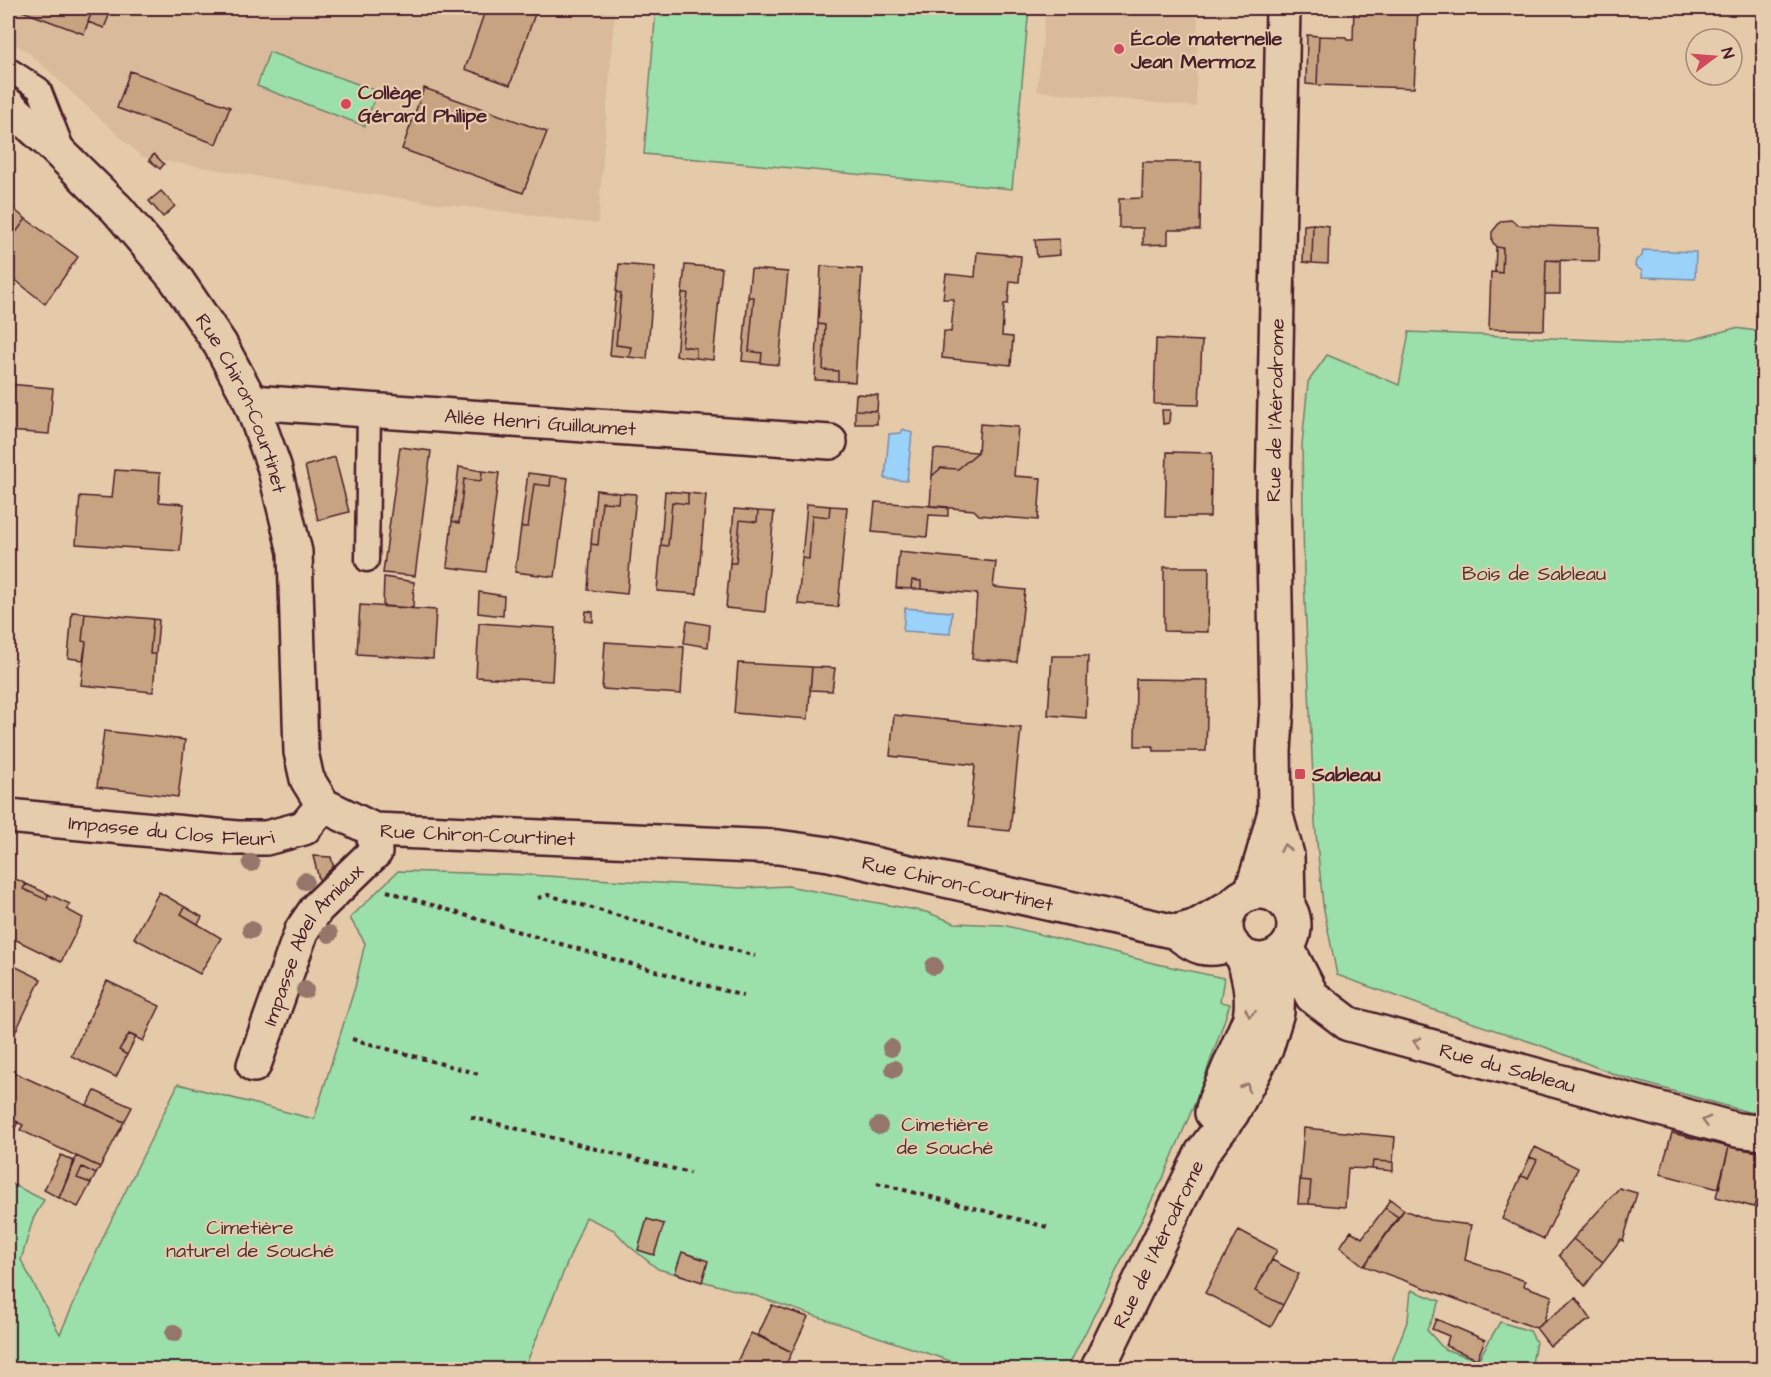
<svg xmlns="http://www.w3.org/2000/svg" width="1771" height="1377" font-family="'Architects Daughter',sans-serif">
<rect width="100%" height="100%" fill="#e5caa9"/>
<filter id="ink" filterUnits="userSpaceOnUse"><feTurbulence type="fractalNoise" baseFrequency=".0167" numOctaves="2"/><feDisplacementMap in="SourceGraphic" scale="12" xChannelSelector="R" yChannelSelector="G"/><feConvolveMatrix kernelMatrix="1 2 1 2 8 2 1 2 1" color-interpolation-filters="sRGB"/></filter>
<g filter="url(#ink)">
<path fill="#d9bb9b" d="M 8,8 L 615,8 L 598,224 L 344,191 L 142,157 L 29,53 L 8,40 Z
M 1046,8 L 1198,8 L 1196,107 L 1037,91 Z"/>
<path fill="#9bdfaa" stroke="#727f6a" stroke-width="1.5" d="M 656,8 L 1029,8 L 1012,189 L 644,154 Z
M 269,52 L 377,91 L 365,126 L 257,86 Z
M 1735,328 L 1764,332 L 1763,1113 L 1748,1112 L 1619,1076 L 1537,1044 L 1434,1010 L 1337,975 L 1323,905 L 1315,823 L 1304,579 L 1302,445 L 1308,382 L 1327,355 L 1399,385 L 1409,332 L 1644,342 L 1691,340 Z
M 398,871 L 530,875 L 741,888 L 788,886 L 926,912 L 955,923 L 1003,925 L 1157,964 L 1224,978 L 1220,1002 L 1230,1004 L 1200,1091 L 1163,1178 L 1067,1369 L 974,1369 L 753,1295 L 658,1269 L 629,1246 L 614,1230 L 586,1217 L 524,1369 L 8,1369 L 8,1182 L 44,1200 L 33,1219 L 21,1260 L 60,1334 L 105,1233 L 178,1084 L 314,1119 L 355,987 L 365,943 L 350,918 Z
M 1411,1290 L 1440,1301 L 1427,1330 L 1444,1349 L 1478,1360 L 1500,1322 L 1530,1331 L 1536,1342 L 1531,1369 L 1389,1369 L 1408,1319 Z"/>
<path fill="#9bd2fa" stroke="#7b8aa7" stroke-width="1.5" d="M 1643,250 L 1696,252 L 1695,279 L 1642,277 L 1642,271 L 1635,266 L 1636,260 L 1642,256 Z
M 903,429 L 912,433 L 907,481 L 885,479 L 889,434 L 901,433 Z
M 905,608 L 952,612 L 950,634 L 903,631 Z"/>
<path fill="#c8a382" stroke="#4a1f2b" stroke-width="1.5" d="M 14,8 L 93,8 L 84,34 Z
M 93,8 L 112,8 L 104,28 L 88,22 Z
M 486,8 L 537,8 L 510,85 L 465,69 Z
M 1354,8 L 1418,8 L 1414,88 L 1317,85 L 1319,36 L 1346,37 L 1347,40 L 1353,40 Z
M 1307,35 L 1319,36 L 1317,85 L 1306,84 Z
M 130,71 L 230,107 L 216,144 L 117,108 Z
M 424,88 L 547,132 L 523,193 L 402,149 Z
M 154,154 L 164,164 L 160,169 L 149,160 Z
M 1143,162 L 1201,162 L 1200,230 L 1168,230 L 1168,244 L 1143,245 L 1143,228 L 1119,228 L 1119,199 L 1142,198 Z
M 161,191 L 175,206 L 163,217 L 149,201 Z
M 8,205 L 26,219 L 8,243 Z
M 26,219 L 78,257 L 45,304 L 8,274 L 8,243 Z
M 1511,220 L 1518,225 L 1600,228 L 1599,261 L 1546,260 L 1544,330 L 1489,329 L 1491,272 L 1502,273 L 1503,248 L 1496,247 L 1492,241 L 1492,232 L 1501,221 Z
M 1313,224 L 1329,226 L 1328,264 L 1312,263 Z
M 1313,224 L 1312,263 L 1303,262 L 1304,225 Z
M 1059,239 L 1060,255 L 1037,257 L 1035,240 Z
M 1496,247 L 1503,248 L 1502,273 L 1495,272 Z
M 977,252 L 1021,256 L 1019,282 L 1010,281 L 1008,304 L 1004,304 L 1002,336 L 1013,337 L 1011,365 L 942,358 L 944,331 L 951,332 L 954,299 L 943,299 L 946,274 L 975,277 Z
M 1546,260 L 1560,261 L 1560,294 L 1545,294 Z
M 619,264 L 655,267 L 647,359 L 629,357 L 631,347 L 616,345 L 621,293 L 616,292 Z
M 685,265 L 722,268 L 713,360 L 696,358 L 696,348 L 682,346 L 688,293 L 682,293 Z
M 821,266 L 862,269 L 855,382 L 838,381 L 838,371 L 823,370 L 825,325 L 818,324 Z
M 751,269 L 788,272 L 779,365 L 761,363 L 762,353 L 749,351 L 754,297 L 748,297 Z
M 616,292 L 621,293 L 616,345 L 631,347 L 629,357 L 610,355 Z
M 682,293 L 688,293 L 682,346 L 696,348 L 696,358 L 676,356 Z
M 748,297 L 754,297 L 749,351 L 762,353 L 761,363 L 742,361 Z
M 818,324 L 825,325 L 823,370 L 838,371 L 838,381 L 815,380 Z
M 1156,339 L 1202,341 L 1199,405 L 1154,404 Z
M 8,384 L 53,388 L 49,434 L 8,431 Z
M 856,394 L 878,395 L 877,411 L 855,410 Z
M 855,410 L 877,411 L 877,424 L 855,424 Z
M 1162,410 L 1170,410 L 1169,423 L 1163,424 Z
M 980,424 L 1018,427 L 1014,476 L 1041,478 L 1038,520 L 979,515 L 974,510 L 930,506 L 932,476 L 941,468 L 958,469 L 978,452 Z
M 400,447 L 431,451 L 415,576 L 383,573 Z
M 934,449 L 978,452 L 958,469 L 941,468 L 932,476 Z
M 1167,452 L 1212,453 L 1210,517 L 1165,517 Z
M 335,457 L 349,512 L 318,520 L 305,466 Z
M 459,467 L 482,471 L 481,481 L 464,479 L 459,523 L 452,521 Z
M 115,470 L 160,473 L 159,502 L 184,504 L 180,551 L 76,544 L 80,496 L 112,498 Z
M 482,471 L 499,473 L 486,572 L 447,567 L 452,521 L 459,523 L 464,479 L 481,481 Z
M 528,473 L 551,476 L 550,486 L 534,484 L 528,527 L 521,527 Z
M 551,476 L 568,478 L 555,577 L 515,572 L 521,527 L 528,527 L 534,484 L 550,486 Z
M 596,490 L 619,493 L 618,503 L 602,502 L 598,545 L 591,544 Z
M 665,491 L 688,493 L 688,504 L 672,502 L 668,546 L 661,545 Z
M 619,493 L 636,494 L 627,594 L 588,590 L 591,544 L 598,545 L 602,502 L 618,503 Z
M 688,493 L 706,495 L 697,594 L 657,591 L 661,545 L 668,546 L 672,502 L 688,504 Z
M 875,502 L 948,507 L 948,516 L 929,515 L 927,537 L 872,532 Z
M 807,504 L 830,506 L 829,517 L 812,515 L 809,559 L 802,558 Z
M 830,506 L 847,507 L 838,607 L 798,604 L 802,558 L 809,559 L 812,515 L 829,517 Z
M 734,509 L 758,511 L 757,522 L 740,520 L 736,563 L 730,563 Z
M 758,511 L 774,512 L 765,612 L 726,608 L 730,563 L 736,563 L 740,520 L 757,522 Z
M 899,552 L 996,562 L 993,587 L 1025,590 L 1017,662 L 972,659 L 977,594 L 921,589 L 921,581 L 912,580 L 911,589 L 896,588 Z
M 1164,567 L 1209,567 L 1208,632 L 1164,631 Z
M 384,577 L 414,582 L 413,608 L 383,606 Z
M 912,580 L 921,581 L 921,589 L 911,589 Z
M 479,592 L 504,596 L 503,616 L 478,613 Z
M 360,605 L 436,610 L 433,659 L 357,654 Z
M 586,611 L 593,612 L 593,622 L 585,621 Z
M 72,612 L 85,613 L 82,641 L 86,642 L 83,660 L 68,658 Z
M 85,613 L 153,619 L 150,654 L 156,654 L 153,692 L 81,685 L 86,642 L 82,641 Z
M 153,619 L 159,620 L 156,654 L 150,654 Z
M 687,621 L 710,625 L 708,647 L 684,643 Z
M 479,623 L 555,628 L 552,681 L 476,677 Z
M 605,642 L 684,647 L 681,694 L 602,689 Z
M 1052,656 L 1088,656 L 1086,718 L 1048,715 Z
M 738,663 L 812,667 L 808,719 L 734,713 Z
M 812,667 L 835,668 L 832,691 L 810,690 Z
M 1136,679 L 1208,680 L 1206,751 L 1154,751 L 1153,746 L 1135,746 Z
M 894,715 L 1021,728 L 1010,831 L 969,827 L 975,765 L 890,756 Z
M 104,731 L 185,740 L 178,797 L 97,787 Z
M 313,856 L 331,857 L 334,869 L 320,883 Z
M 8,875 L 26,884 L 23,889 L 47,900 L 48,894 L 70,904 L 66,909 L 83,918 L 61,962 L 8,936 Z
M 26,884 L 48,894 L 47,900 L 23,889 Z
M 159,892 L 185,907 L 181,914 L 221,938 L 200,974 L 134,938 Z
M 185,907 L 202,917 L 198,924 L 181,914 Z
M 8,963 L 41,979 L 8,1047 Z
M 107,981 L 160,1006 L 143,1041 L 129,1034 L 119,1050 L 127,1055 L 116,1077 L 71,1056 Z
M 129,1034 L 136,1037 L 127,1055 L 119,1050 Z
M 8,1071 L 15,1073 L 8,1091 Z
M 15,1073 L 124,1122 L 100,1167 L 20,1130 L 23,1125 L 8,1118 L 8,1092 Z
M 95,1091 L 132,1107 L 124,1122 L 87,1105 Z
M 8,1118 L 18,1122 L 15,1128 L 8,1124 Z
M 1304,1128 L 1395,1137 L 1393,1162 L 1373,1161 L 1372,1169 L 1348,1168 L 1345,1207 L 1309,1204 L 1311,1181 L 1300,1180 Z
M 1672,1133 L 1729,1147 L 1719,1189 L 1660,1174 Z
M 1535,1147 L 1578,1168 L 1544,1239 L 1502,1219 L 1521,1176 L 1528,1178 L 1537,1160 L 1530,1157 Z
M 1729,1147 L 1764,1153 L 1764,1203 L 1756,1200 L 1754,1207 L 1716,1197 Z
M 61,1155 L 75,1162 L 59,1198 L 44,1190 Z
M 76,1156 L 100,1167 L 96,1174 L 82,1167 L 77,1178 L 91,1183 L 78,1207 L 59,1198 Z
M 1530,1157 L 1537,1160 L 1528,1178 L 1521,1176 Z
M 1373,1161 L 1393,1162 L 1393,1171 L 1372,1169 Z
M 82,1167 L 96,1174 L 91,1183 L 77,1178 Z
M 1300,1180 L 1311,1181 L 1309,1204 L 1298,1204 Z
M 1619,1188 L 1637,1193 L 1623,1241 L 1621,1239 L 1603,1262 L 1573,1239 Z
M 1390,1199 L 1404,1210 L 1398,1217 L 1385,1208 Z
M 1385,1208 L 1398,1217 L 1364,1266 L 1340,1247 L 1351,1231 L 1362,1238 Z
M 1404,1210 L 1430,1220 L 1471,1225 L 1465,1260 L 1525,1281 L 1524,1286 L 1552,1296 L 1543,1323 L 1536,1328 L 1364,1266 Z
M 647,1219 L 664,1224 L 654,1255 L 638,1250 Z
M 1239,1230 L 1277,1250 L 1255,1291 L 1283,1305 L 1271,1327 L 1205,1293 Z
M 1573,1239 L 1603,1262 L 1585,1286 L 1559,1255 Z
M 682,1252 L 708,1261 L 702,1282 L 675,1273 Z
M 1272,1260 L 1299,1274 L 1283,1305 L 1255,1291 Z
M 1576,1298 L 1591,1319 L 1550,1346 L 1536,1328 Z
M 772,1305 L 808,1317 L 792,1352 L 758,1335 Z
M 1436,1319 L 1485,1340 L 1477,1359 L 1446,1346 L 1449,1336 L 1432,1329 Z
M 751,1333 L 792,1352 L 784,1368 L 775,1364 L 772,1370 L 733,1370 Z"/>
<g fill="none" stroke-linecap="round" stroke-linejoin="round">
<g stroke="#4a1f2b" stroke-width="27">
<path id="service" d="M 8,69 L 39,89 L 63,150
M 367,560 L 369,410"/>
</g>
<g stroke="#4a1f2b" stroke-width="38">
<g id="minor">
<path id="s1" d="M 8,105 L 47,140 L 117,209 L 176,279 L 220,344 L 251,402 L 274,466 L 295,552 L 301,752 L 307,779 L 323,805 L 374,830 L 778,847 L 829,854 L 1176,932"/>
<path id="s2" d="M 251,402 L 830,442"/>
<path id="s3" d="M 8,816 L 237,838 L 266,838 L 304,828 L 323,805"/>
<path d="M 1232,944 C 1206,953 1196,948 1176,932 L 1197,926 L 1233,905"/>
<path id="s4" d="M 1287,947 L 1312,996 L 1349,1024 L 1737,1130 L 1764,1133"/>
<path id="s5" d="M 254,1065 L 302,930 L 317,908 L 375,852 L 374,830"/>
</g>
</g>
<g stroke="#4a1f2b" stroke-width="38">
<g id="tertiary">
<path id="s6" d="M 1275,812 L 1274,751 L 1277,705 L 1273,496 L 1283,8"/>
<circle cx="1260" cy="926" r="34"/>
<path d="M 1250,893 C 1261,868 1267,839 1275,812 L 1287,855 L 1288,906"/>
<path d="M 1212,1113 L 1215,1101 L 1250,1018 C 1254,997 1249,977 1243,956"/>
<path id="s7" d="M 1097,1370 L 1202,1153 L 1232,1113 L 1266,1049 L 1277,1012 L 1279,954"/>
</g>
</g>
<path stroke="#4a1f2b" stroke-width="4" stroke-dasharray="4.5 4.5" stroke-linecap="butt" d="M 387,891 L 526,934 L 743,996
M 538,898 L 548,895 L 755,956
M 352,1039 L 482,1075
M 471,1117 L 690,1173
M 877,1183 L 1051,1228"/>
<use href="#service" stroke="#e5ccad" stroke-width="22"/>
<use href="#minor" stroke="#e5ccad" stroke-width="33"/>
<use href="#tertiary" stroke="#e5ccad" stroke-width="33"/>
</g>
<g fill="#94766b">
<circle cx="251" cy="863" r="9"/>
<circle cx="305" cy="881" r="9"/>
<circle cx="251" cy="930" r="9"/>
<circle cx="329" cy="934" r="9"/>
<circle cx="934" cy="966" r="9"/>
<circle cx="305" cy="990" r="9"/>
<circle cx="891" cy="1048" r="9"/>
<circle cx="894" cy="1069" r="9"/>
<circle cx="879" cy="1126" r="9"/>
<circle cx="174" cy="1333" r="9"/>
</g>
<defs><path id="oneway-chevron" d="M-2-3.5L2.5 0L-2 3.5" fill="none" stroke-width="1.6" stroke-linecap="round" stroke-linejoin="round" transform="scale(1.5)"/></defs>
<g stroke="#98766c">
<use href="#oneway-chevron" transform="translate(1285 848) rotate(-100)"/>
<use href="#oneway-chevron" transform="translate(1250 1013) rotate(101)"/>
<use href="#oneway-chevron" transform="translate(1417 1042) rotate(-165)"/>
<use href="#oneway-chevron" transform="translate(1246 1087) rotate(-62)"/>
<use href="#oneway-chevron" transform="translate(1706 1121) rotate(-165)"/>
</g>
</g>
<g fill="#d1495b" stroke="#e5ccad" stroke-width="2">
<circle cx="1119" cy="49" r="6"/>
<circle cx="346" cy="104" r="6"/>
<rect x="1294" y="768" width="12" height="12" rx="3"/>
</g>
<g text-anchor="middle" stroke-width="4.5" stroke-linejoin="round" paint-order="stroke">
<g font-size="20" font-weight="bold" fill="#4a1f2b" stroke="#e5ccad" text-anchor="start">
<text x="1131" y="45">École maternelle<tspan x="1131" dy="23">Jean Mermoz</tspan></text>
<text x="358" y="99">Collège<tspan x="358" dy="23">Gérard Philipe</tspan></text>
<text x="1312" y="781">Sableau</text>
</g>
<g font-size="20" fill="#4a1f2b" stroke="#e5ccad">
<text dy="7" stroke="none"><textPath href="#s1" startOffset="384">Rue Chiron-Courtinet</textPath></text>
<text dy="7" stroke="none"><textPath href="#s6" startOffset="402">Rue de l'Aérodrome</textPath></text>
<text dy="7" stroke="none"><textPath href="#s2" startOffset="290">Allée Henri Guillaumet</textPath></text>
<text dy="7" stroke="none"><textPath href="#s3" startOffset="164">Impasse du Clos Fleuri</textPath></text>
<text dy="7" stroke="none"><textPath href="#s1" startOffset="962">Rue Chiron-Courtinet</textPath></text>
<text dy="7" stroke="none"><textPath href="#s1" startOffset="1446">Rue Chiron-Courtinet</textPath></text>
<text dy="7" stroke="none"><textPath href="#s5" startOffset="136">Impasse Abel Amiaux</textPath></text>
<text dy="7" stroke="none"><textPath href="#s4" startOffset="266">Rue du Sableau</textPath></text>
<text dy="7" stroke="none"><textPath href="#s7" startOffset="140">Rue de l'Aérodrome</textPath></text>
</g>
<g font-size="20" fill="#523238" stroke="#e5ccad">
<text x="1534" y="580">Bois de Sableau</text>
<text x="945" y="1131">Cimetière<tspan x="945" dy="23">de Souché</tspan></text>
<text x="250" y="1234">Cimetière<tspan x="250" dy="23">naturel de Souché</tspan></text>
</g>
</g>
<rect width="1771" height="1377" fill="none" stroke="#e5ccad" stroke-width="30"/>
<rect x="15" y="15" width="1741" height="1347" fill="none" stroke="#4a1f2b" stroke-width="2" filter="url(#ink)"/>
<g transform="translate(1714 57) rotate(74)"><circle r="28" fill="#e5ccad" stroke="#a78779" stroke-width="1.5"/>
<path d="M0-4.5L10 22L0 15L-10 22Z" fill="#d1495b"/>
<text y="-9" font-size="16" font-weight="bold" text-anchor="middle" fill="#4a1f2b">N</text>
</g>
</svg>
